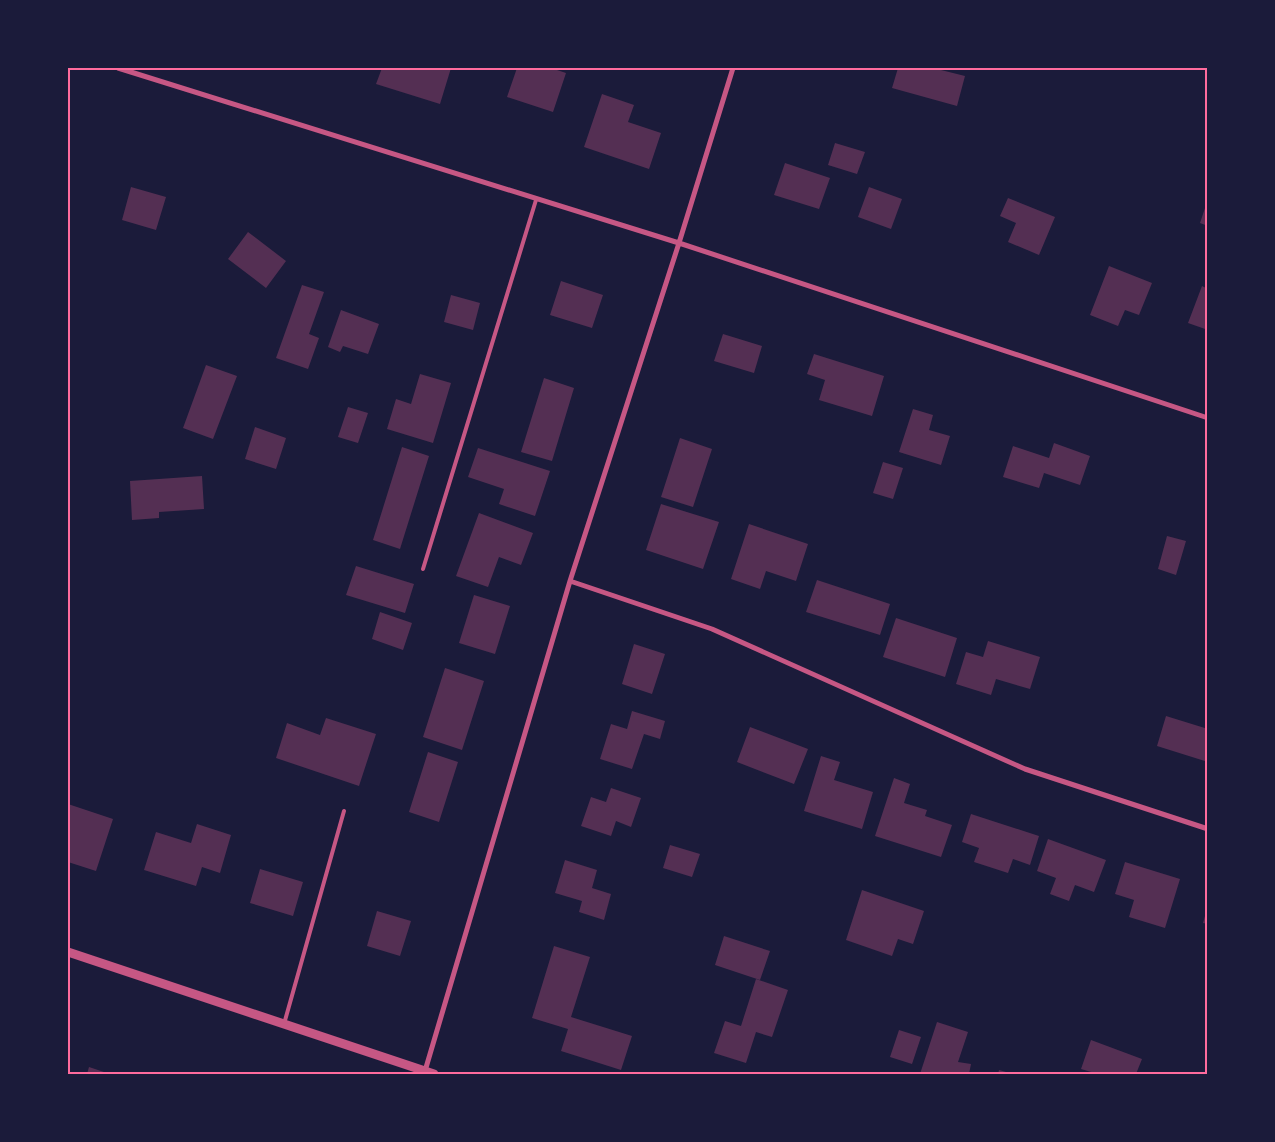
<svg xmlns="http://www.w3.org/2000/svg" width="1275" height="1142" font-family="'Roboto Serif',serif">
<rect width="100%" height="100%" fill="#1b1b3a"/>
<path fill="#542f53" d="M 382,68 L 451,68 L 440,104 L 376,84 Z
M 517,68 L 551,68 L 566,73 L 553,112 L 507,97 Z
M 898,68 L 933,68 L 965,76 L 957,106 L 892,88 Z
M 602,94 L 634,105 L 628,122 L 661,133 L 649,169 L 584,147 Z
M 835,143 L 865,152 L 857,174 L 828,165 Z
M 785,163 L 830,178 L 819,209 L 774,195 Z
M 131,187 L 166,197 L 156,230 L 122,220 Z
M 869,187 L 902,199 L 891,229 L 858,217 Z
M 1008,198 L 1055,217 L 1039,255 L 1008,242 L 1016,223 L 1000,216 Z
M 1207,202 L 1208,202 L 1208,226 L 1200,223 Z
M 248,232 L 286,261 L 266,288 L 228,259 Z
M 1109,266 L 1152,283 L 1139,315 L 1125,310 L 1118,326 L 1090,315 Z
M 561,281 L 603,295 L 592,328 L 550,315 Z
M 302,285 L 324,292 L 309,334 L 319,338 L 308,369 L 276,358 Z
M 1202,286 L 1208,289 L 1208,330 L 1188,323 Z
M 451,295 L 480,303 L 473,330 L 444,322 Z
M 341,310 L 379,324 L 368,354 L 343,346 L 340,352 L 328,347 Z
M 723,334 L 762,346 L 754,373 L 714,361 Z
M 814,354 L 884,376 L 872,416 L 819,400 L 825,380 L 807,374 Z
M 206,365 L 237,376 L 213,439 L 183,428 Z
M 420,374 L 451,383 L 433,443 L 387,429 L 396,399 L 411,404 Z
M 544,378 L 574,388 L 552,461 L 521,452 Z
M 348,407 L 368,413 L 358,443 L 338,437 Z
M 913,409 L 933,415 L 929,430 L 950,436 L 941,465 L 899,452 Z
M 255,427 L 286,438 L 276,469 L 245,459 Z
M 680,438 L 712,449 L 693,507 L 661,497 Z
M 1054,443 L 1090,456 L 1080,485 L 1044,473 L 1039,488 L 1003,477 L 1013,446 L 1049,458 Z
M 402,447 L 429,456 L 400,549 L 373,540 Z
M 478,448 L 550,471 L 535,516 L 499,504 L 504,489 L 468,477 Z
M 883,462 L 903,468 L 893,499 L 873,493 Z
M 202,476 L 204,509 L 159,512 L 159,518 L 132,520 L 130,481 Z
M 661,504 L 719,522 L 703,569 L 646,550 Z
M 479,513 L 533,533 L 521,565 L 499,557 L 488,587 L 456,576 Z
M 749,524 L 808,544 L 796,581 L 766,571 L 760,589 L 731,579 Z
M 1167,536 L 1186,541 L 1176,575 L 1158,569 Z
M 356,566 L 414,584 L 405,613 L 346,595 Z
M 817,580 L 890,604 L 880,635 L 806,612 Z
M 474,595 L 510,606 L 495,654 L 459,643 Z
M 380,612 L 412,623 L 403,650 L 372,639 Z
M 896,618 L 957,638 L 945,677 L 883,657 Z
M 988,641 L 1040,657 L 1030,689 L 996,679 L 991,695 L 956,684 L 966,652 L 983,657 Z
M 634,644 L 665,654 L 652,694 L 622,684 Z
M 445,668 L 484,681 L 462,750 L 423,737 Z
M 632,711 L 665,721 L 660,739 L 644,734 L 632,769 L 600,759 L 611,724 L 627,729 Z
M 1166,716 L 1208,729 L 1208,762 L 1157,746 Z
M 326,718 L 376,734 L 359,786 L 276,758 L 287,723 L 320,735 Z
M 750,727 L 808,749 L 794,784 L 737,762 Z
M 428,752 L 458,762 L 439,822 L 409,812 Z
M 821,756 L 840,762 L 834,780 L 873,792 L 862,829 L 804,811 Z
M 894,778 L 910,784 L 904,803 L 927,810 L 925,816 L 952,825 L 941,857 L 875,836 Z
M 611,788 L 641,798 L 631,827 L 616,821 L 611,836 L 581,826 L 591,797 L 606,802 Z
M 68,804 L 113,819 L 96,871 L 68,862 Z
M 971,814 L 1039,836 L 1030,865 L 1013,859 L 1008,873 L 974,862 L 979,848 L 962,842 Z
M 197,824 L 231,835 L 220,873 L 202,867 L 196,886 L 144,870 L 156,832 L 191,843 Z
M 1048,839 L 1106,860 L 1094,892 L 1075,885 L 1069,901 L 1050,894 L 1056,878 L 1037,871 Z
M 670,845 L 700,854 L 692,877 L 663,868 Z
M 565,860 L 597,870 L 592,888 L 611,894 L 604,920 L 579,912 L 582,901 L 555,893 Z
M 1125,862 L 1180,879 L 1165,928 L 1129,917 L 1134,900 L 1115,894 Z
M 260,869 L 303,882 L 293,916 L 250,903 Z
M 862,890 L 924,911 L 913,944 L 898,939 L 892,956 L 846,940 Z
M 1207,909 L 1208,910 L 1208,924 L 1203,923 Z
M 377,911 L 411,921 L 400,956 L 367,946 Z
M 724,936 L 770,951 L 760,980 L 715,965 Z
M 554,946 L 590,957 L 571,1017 L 632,1036 L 621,1070 L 561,1051 L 568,1029 L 532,1018 Z
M 756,979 L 788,990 L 772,1037 L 756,1032 L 746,1063 L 714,1053 L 725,1021 L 741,1026 Z
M 937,1022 L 968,1032 L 958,1062 L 971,1064 L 969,1074 L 920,1074 Z
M 899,1030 L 921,1037 L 912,1064 L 890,1057 Z
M 1091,1040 L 1142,1059 L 1136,1074 L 1098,1074 L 1081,1069 Z
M 89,1067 L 110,1074 L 87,1074 Z
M 999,1070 L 1013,1074 L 998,1074 Z"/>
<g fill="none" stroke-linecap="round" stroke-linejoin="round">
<path stroke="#c65784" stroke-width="4" d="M 423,569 L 536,200
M 284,1024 L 344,811"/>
<path stroke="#c65784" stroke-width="5" d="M 118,68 L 679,243 L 1208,418
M 570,581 L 712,629 L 1025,769 L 1208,829
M 425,1071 L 570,581 L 679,243 L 733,68"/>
<path stroke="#c65784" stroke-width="9" d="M 68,952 L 434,1074"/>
</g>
<rect width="1275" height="1142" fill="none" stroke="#1b1b3a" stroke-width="138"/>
<rect x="69" y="69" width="1137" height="1004" fill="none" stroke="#ff6b9d" stroke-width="2"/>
</svg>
